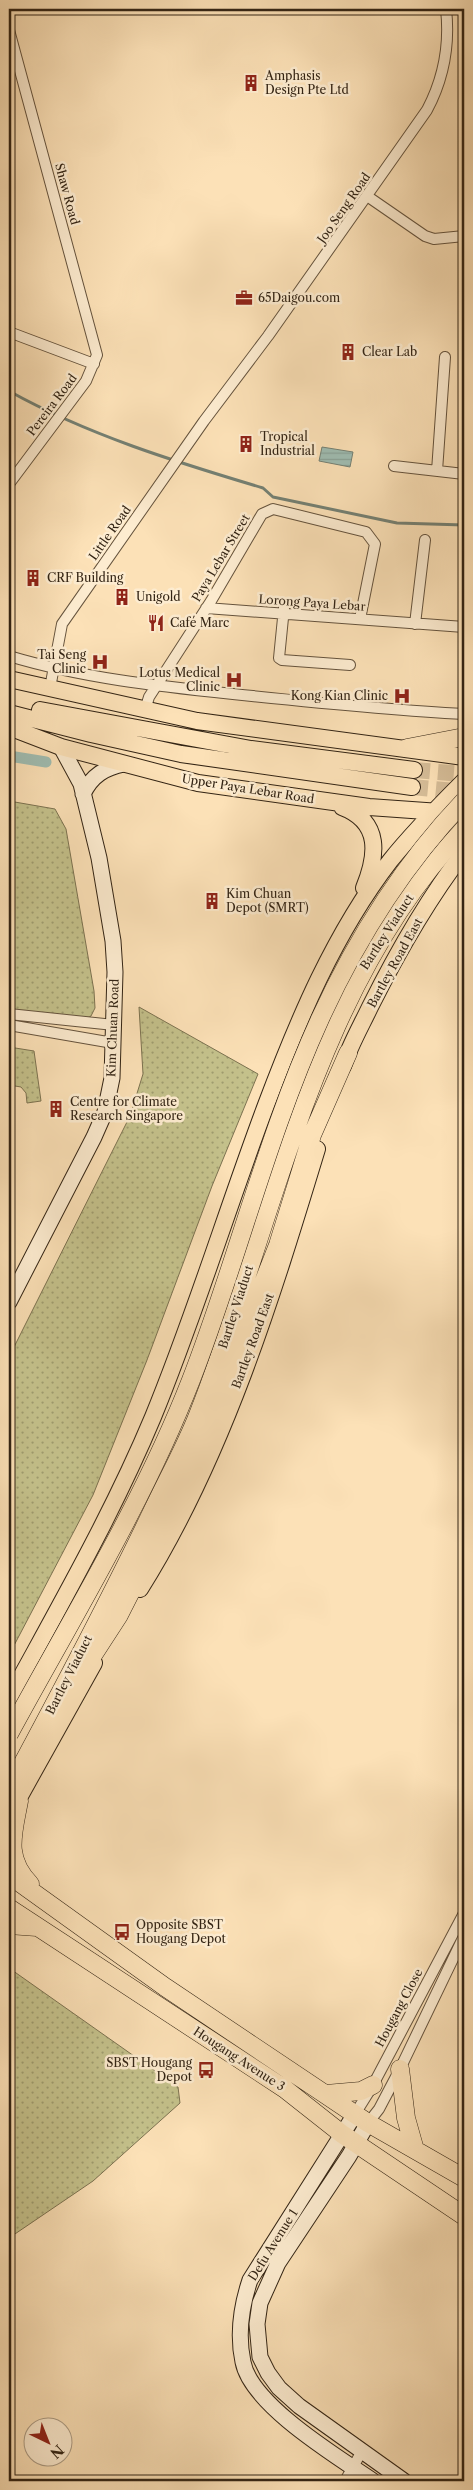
<svg xmlns="http://www.w3.org/2000/svg" width="473" height="2490" font-family="'Libre Caslon Text',serif">
<defs>
<pattern id="grass-dots" width="8" height="8" patternUnits="userSpaceOnUse" patternTransform="scale(1.25)"><rect width="8" height="8" fill="#c4c18b"/><path d="M2 2h.1M6 6h.1" fill="none" stroke="#a09d70" stroke-width="1.8" stroke-linecap="round"/></pattern>
<pattern id="water-rules" width="6" height="5" patternUnits="userSpaceOnUse" patternTransform="scale(1.25)"><rect width="6" height="5" fill="#9fbdb2"/><path d="M0 2.5h6" fill="none" stroke="#89a298"/></pattern>
</defs>
<rect width="100%" height="100%" fill="#fce1b7"/>
<filter id="stains"><feTurbulence type="fractalNoise" baseFrequency=".004" numOctaves="4"/><feColorMatrix values="0 0 0 0 .2 0 0 0 0 .09 0 0 0 0 .02 0 0 0 .5 -.17"/></filter>
<radialGradient id="worn" r=".72"><stop offset=".6" stop-color="#630" stop-opacity="0"/><stop offset="1" stop-color="#630" stop-opacity=".3"/></radialGradient>
<path fill="url(#grass-dots)" stroke="#7c7250" d="M 9,801 L 55,809 L 66,829 L 94,991 L 95,1008 L 91,1016 L 78,1023 L 9,1011 Z
M 139,1007 L 258,1074 L 212,1186 L 147,1360 L 93,1495 L 9,1655 L 9,1357 L 130,1116 L 143,1074 Z
M 9,1047 L 34,1051 L 41,1101 L 27,1103 L 26,1093 L 21,1087 L 9,1085 Z
M 9,1968 L 178,2087 L 180,2103 L 93,2181 L 9,2238 Z"/>
<path fill="url(#water-rules)" stroke="#748073" d="M 322,447 L 353,452 L 350,467 L 319,461 Z"/>
<g fill="none" stroke-linecap="round" stroke-linejoin="round">
<path stroke="#748073" stroke-width="3" d="M 9,391 C 88,435 176,462 263,488 L 273,497 L 397,523 L 464,525"/>
<path stroke="#9fbdb2" stroke-width="11" d="M 9,756 L 46,762"/>
<path stroke="#d4bb96" stroke-width="16" stroke-dasharray="16 8" stroke-linecap="butt" d="M 414,770 L 464,774
M 412,787 L 464,792"/>
<g stroke="#65533d" stroke-width="12">
<path id="minor" d="M 9,30 L 97,355 L 86,381 L 9,484
M 367,196 L 425,236 L 434,239 L 464,236
M 9,332 L 94,364
M 394,466 L 464,474
M 437,471 L 445,357
M 206,608 L 464,627
M 284,608 L 279,658 L 282,660 L 350,665
M 415,624 L 425,540
M 9,656 C 82,678 157,686 233,694 C 310,702 387,710 464,714
M 50,688 L 62,624 L 204,421 L 268,336 L 427,110 C 444,78 450,45 446,9
M 145,710 L 149,697 L 211,601 L 262,514 L 273,509 L 366,532 L 375,544 L 360,619
M 9,1014 L 114,1025
M 9,1025 L 113,1043
M 355,2114 L 373,2085 L 464,1913
M 368,2123 L 379,2109 L 400,2069 L 464,1936
M 345,2481 L 362,2451"/>
</g>
<g stroke="#332414" stroke-width="17">
<path id="secondary" d="M 83,794 C 92,775 105,768 124,764
M 9,1302 L 94,1137 L 105,1112 L 112,1078 L 115,972 L 113,941 L 99,858 L 81,784 L 61,747
M 355,2114 L 250,2280 C 241,2307 237,2334 243,2362 C 251,2405 338,2457 373,2481
M 368,2123 L 349,2156 L 278,2263 L 260,2303 L 257,2324 L 260,2357 L 268,2373 L 279,2388 L 299,2406 L 404,2481"/>
</g>
<g stroke="#332414" stroke-width="18">
<path id="primary" d="M 9,679 L 197,721 L 464,757
M 40,710 L 251,749 L 414,770
M 9,713 L 91,734 L 181,754 L 412,787
M 9,727 L 61,747 L 198,783 L 369,807 L 440,812
M 342,807 C 382,822 377,856 364,888
M 343,1066 C 350,1045 361,1026 370,1007 C 397,953 427,900 464,852
M 140,1589 C 223,1457 272,1297 317,1149
M 9,1699 C 59,1607 112,1515 153,1417 C 195,1315 227,1209 266,1105 C 298,1020 334,934 390,861 C 413,832 439,806 464,781
M 11,1812 L 94,1663"/>
</g>
<g stroke="#332414" stroke-width="19">
<path id="trunk" d="M 407,748 L 464,737
M 82,1672 L 119,1615 L 181,1493 L 278,1245 L 312,1135 L 348,1053
M 9,1789 C 58,1698 107,1606 152,1512 C 167,1480 185,1448 198,1415 C 276,1217 312,989 464,829
M 19,1801 C 13,1834 4,1857 30,1884
M 9,1875 L 165,1987 L 368,2123 L 464,2178
M 9,1908 L 285,2089 L 342,2134 L 464,2216
M 9,1925 L 37,1927
M 400,2069 L 406,2118 L 415,2150
M 326,2094 L 361,2091 L 373,2085"/>
</g>
<use href="#minor" stroke="#fdecd0" stroke-width="10"/>
<use href="#secondary" stroke="#fdecd0" stroke-width="15"/>
<use href="#primary" stroke="#fce1b7" stroke-width="16"/>
<use href="#trunk" stroke="#fce1b7" stroke-width="18"/>
<g stroke="#332414" stroke-width="19" stroke-linecap="butt">
<path id="trunk-bridge" d="M 9,1734 C 72,1618 143,1503 191,1380 C 237,1262 267,1135 320,1019 C 356,940 404,864 464,801"/>
</g>
<use href="#trunk-bridge" stroke="#fce1b7" stroke-width="18"/>
</g>
<defs>
<g id="building-bare" transform="scale(1.35)"><path d="M-4-6H4V6H1V3H-1V6H-4ZM-2.5-4.3h1.7v1.8h-1.7ZM.8-4.3h1.7v1.8H.8ZM-2.5-1h1.7V.8h-1.7ZM.8-1h1.7V.8H.8Z" fill="#8f2418" stroke="#fdecd0" stroke-width="2.5" paint-order="stroke"/></g>
<g id="office-bare" transform="scale(1.35)"><path d="M-6-3h4V-5.5h4V-3h4V5H-6ZM-1-4.5V-3h2v-1.5ZM-6 0V1H6V0Z" fill="#8f2418" stroke="#fdecd0" stroke-width="2.5" paint-order="stroke"/></g>
<g id="restaurant-bare" transform="scale(1.35)"><path d="M-5-6h1v4h1v-4h1v4h1v-4h1v5L-1.5 .5V6h-2V.5L-5-1ZM5-6V6H3V1.5H1.5Q1.5-4 5-6Z" fill="#8f2418" stroke="#fdecd0" stroke-width="2.5" paint-order="stroke"/></g>
<g id="hospital-bare" transform="scale(1.35)"><path d="M-5-5h3v3.5h4V-5h3V5h-3V1.5h-4V5h-3Z" fill="#8f2418" stroke="#fdecd0" stroke-width="2.5" paint-order="stroke"/></g>
<g id="bus-bare" transform="scale(1.35)"><path d="M-5-6H5V4H4V6H2V4H-2V6H-4V4H-5ZM-3.5-4V0h7V-4ZM-3.5 1.2v1.5H-2V1.2ZM2 1.2v1.5H3.5V1.2Z" fill="#8f2418" stroke="#fdecd0" stroke-width="2.5" paint-order="stroke"/></g>
</defs>
<g fill-rule="evenodd">
<use href="#building-bare" x="251" y="83"/>
<use href="#office-bare" x="244" y="298"/>
<use href="#building-bare" x="348" y="352"/>
<use href="#building-bare" x="246" y="444"/>
<use href="#building-bare" x="33" y="578"/>
<use href="#building-bare" x="122" y="597"/>
<use href="#restaurant-bare" x="156" y="623"/>
<use href="#hospital-bare" x="100" y="662"/>
<use href="#hospital-bare" x="234" y="680"/>
<use href="#hospital-bare" x="402" y="696"/>
<use href="#building-bare" x="212" y="901"/>
<use href="#building-bare" x="56" y="1109"/>
<use href="#bus-bare" x="122" y="1932"/>
<use href="#bus-bare" x="206" y="2070"/>
</g>
<g text-anchor="middle" stroke-width="5" stroke-linejoin="round" paint-order="stroke">
<g font-size="12" fill="#332414" stroke="#fdecd0" text-anchor="start">
<text x="265" y="80">Amphasis<tspan x="265" dy="14">Design Pte Ltd</tspan></text>
<text x="258" y="302">65Daigou.com</text>
<text x="362" y="356">Clear Lab</text>
<text x="260" y="441">Tropical<tspan x="260" dy="14">Industrial</tspan></text>
<text x="47" y="582">CRF Building</text>
<text x="136" y="601">Unigold</text>
<text x="170" y="627">Café Marc</text>
<text x="86" y="659" text-anchor="end">Tai Seng<tspan x="86" dy="14">Clinic</tspan></text>
<text x="220" y="677" text-anchor="end">Lotus Medical<tspan x="220" dy="14">Clinic</tspan></text>
<text x="388" y="700" text-anchor="end">Kong Kian Clinic</text>
<text x="226" y="898">Kim Chuan<tspan x="226" dy="14">Depot (SMRT)</tspan></text>
<text x="70" y="1106">Centre for Climate<tspan x="70" dy="14">Research Singapore</tspan></text>
<text x="136" y="1929">Opposite SBST<tspan x="136" dy="14">Hougang Depot</tspan></text>
<text x="192" y="2067" text-anchor="end">SBST Hougang<tspan x="192" dy="14">Depot</tspan></text>
</g>
<g font-size="12" fill="#332414" stroke="#fdecd0">
<text transform="translate(67 194) rotate(75)" y="4">Shaw Road</text>
<text transform="translate(344 208) rotate(-55)" y="4">Joo Seng Road</text>
<text transform="translate(52 405) rotate(-53)" y="4">Pereira Road</text>
<text transform="translate(110 533) rotate(-55)" y="4">Little Road</text>
<text transform="translate(221 558) rotate(-59)" y="4">Paya Lebar Street</text>
<text transform="translate(312 603) rotate(4)" y="4">Lorong Paya Lebar</text>
<text transform="translate(248 789) rotate(9)" y="4">Upper Paya Lebar Road</text>
<text transform="translate(387 932) rotate(-57)" y="4">Bartley Viaduct</text>
<text transform="translate(395 963) rotate(-61)" y="4">Bartley Road East</text>
<text transform="translate(113 1028) rotate(-88)" y="4">Kim Chuan Road</text>
<text transform="translate(236 1307) rotate(-72)" y="4">Bartley Viaduct</text>
<text transform="translate(253 1341) rotate(-70)" y="4">Bartley Road East</text>
<text transform="translate(69 1675) rotate(-63)" y="4">Bartley Viaduct</text>
<text transform="translate(399 2008) rotate(-62)" y="4">Hougang Close</text>
<text transform="translate(239 2059) rotate(33)" y="4">Hougang Avenue 3</text>
<text transform="translate(273 2245) rotate(-58)" y="4">Defu Avenue 1</text>
</g>
</g>
<rect width="473" height="2490" fill="none" stroke="#fce1b7" stroke-width="30"/>
<rect x="10" y="10" width="453" height="2470" fill="none" stroke="#332414" stroke-width="2.5"/>
<rect x="15" y="15" width="443" height="2460" fill="none" stroke="#332414"/>
<g transform="translate(48 2442) rotate(137)"><circle r="24" fill="#fdecd0" stroke="#ac9c85"/>
<path d="M0-4L9 19L0 12L-9 19Z" fill="#8f2418"/>
<text y="-8" font-size="14" font-weight="bold" text-anchor="middle" fill="#332414">N</text>
</g>
<rect width="100%" height="100%" filter="url(#stains)"/>
<rect width="100%" height="100%" fill="url(#worn)"/>
</svg>
